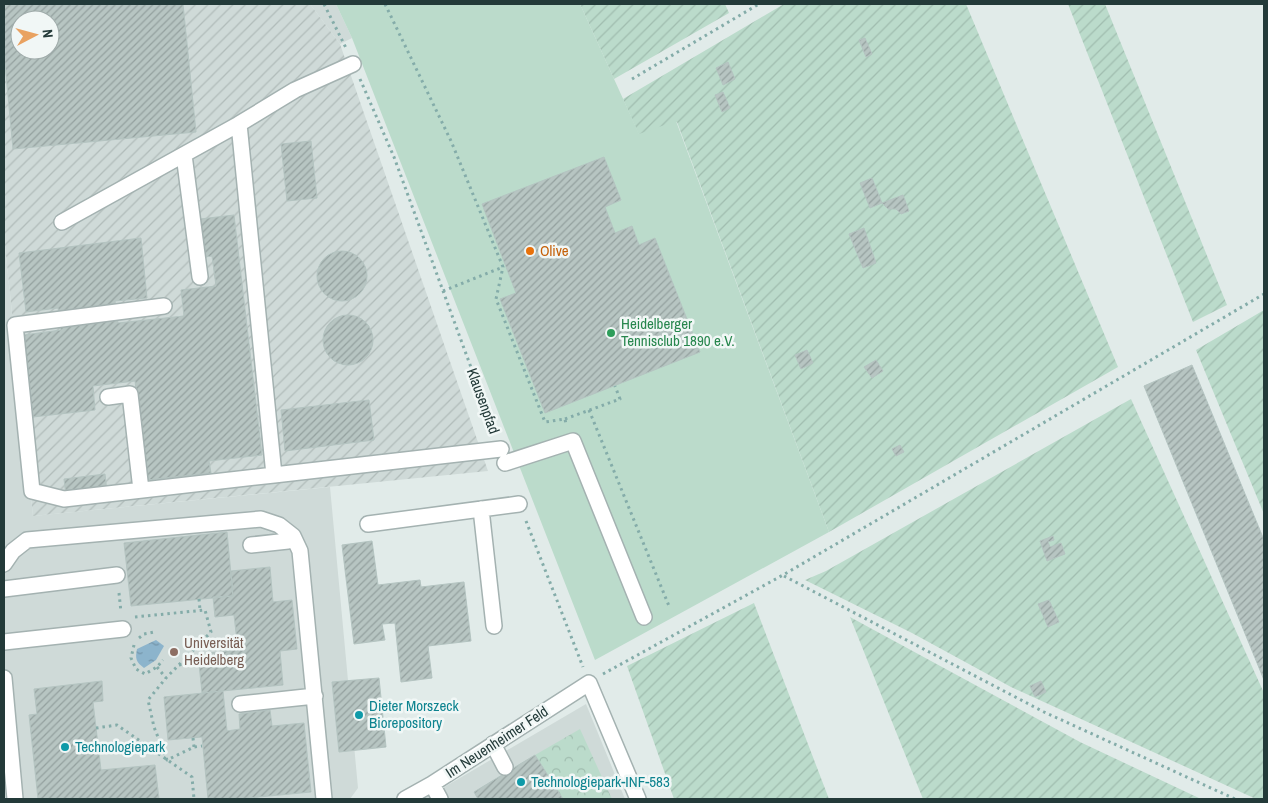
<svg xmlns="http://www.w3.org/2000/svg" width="1268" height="803" font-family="'Archivo Narrow',sans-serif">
<defs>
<pattern id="industrial-furrows" width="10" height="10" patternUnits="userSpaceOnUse" patternTransform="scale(1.25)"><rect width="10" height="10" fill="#cfdad8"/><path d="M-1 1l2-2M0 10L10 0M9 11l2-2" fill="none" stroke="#b1bcba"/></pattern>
<pattern id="park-crowns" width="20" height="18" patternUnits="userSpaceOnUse" patternTransform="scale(1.25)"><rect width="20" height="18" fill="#bbdbcb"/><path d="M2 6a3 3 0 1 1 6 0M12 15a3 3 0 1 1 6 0" fill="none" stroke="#a0bdaf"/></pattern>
<pattern id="garden-furrows" width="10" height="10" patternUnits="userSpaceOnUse" patternTransform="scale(1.25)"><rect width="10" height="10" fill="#bbdbcb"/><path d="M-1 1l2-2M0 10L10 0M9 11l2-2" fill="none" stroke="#a0bdaf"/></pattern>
<pattern id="water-ripples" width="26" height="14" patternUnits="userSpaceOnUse" patternTransform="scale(1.25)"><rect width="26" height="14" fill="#8cb4cc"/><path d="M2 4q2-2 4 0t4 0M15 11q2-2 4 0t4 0" fill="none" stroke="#7293a7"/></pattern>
<pattern id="building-hatch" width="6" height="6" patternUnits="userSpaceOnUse" patternTransform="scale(1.25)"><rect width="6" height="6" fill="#b7c5c2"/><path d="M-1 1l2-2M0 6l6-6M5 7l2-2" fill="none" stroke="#94a19f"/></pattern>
</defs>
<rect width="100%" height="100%" fill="#e1ebe9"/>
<path fill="#cfdad8" d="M 310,4 L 336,4 L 352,38 L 340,44 Z
M 4,236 L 33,516 L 330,487 L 358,788 L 350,799 L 4,799 Z
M 586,704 L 625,799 L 424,799 Z"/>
<path fill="url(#industrial-furrows)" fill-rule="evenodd" d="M 4,4 L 310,4 L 340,44 L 488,471 L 33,516 L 4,236 ZM 20,20 L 50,20 L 50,50 L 20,50 Z"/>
<path fill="url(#park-crowns)" d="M 580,729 L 612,799 L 563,799 L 535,755 Z"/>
<path fill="url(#garden-furrows)" d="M 580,4 L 725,4 L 729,13 L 614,79 Z
M 784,4 L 966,4 L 1118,367 L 829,532 L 677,122 L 639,135 L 623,99 Z
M 1068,4 L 1105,4 L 1227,305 L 1193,322 Z
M 1264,310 L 1264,514 L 1196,350 Z
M 1131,399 L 1264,693 L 1264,799 L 1256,799 L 1011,687 L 912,633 L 805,580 L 826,571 Z
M 754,603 L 829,799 L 674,799 L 627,666 Z
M 850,617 L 1080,742 L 1201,799 L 923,799 Z"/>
<path fill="#bbdbcb" d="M 336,4 L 580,4 L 639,134 L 676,121 L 829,532 L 595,660 L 352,38 Z"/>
<path fill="url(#water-ripples)" d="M 156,640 L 164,646 L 156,660 L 144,668 C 136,662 135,659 137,649 Z"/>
<path fill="url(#building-hatch)" stroke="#b4c4c1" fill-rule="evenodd" d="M 4,4 L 183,4 L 196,132 L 13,149 L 4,54 ZM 20,20 L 50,20 L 50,50 L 20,50 Z
M 865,38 L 872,54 L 866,57 L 859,40 Z
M 728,62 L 735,79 L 723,85 L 716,68 Z
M 723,92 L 730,108 L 722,112 L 715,95 Z
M 311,141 L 317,198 L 287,201 L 281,144 Z
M 604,157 L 621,200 L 605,207 L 615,233 L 632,226 L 639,245 L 655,238 L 700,352 L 545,413 L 500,299 L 516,293 L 482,204 Z
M 872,178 L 882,203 L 870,208 L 860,183 Z
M 903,195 L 909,211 L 901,214 L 896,209 L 888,209 L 882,203 Z
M 234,215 L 262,455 L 209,461 L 211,473 L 147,480 L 135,381 L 93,386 L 95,410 L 33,417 L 24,335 L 61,330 L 58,308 L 26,312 L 19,253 L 141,238 L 147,298 L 115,301 L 118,323 L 184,316 L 181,290 L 216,286 L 212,256 L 205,257 L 200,219 Z
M 864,228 L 876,263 L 863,268 L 849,234 Z
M317 276a25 25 0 1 1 50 0a25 25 0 1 1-50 0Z
M323 340a25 25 0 1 1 50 0a25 25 0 1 1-50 0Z
M 807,350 L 813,363 L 801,369 L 795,355 Z
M 876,360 L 883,371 L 872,378 L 864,367 Z
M 1192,365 L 1264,540 L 1264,680 L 1144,386 Z
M 369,400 L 374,440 L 285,451 L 281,410 Z
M 900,445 L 904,452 L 896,456 L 892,449 Z
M 105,474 L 107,492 L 66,496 L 64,479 Z
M 227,532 L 233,596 L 131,606 L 124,543 Z
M 1053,536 L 1054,540 L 1048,542 L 1050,547 L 1061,543 L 1065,554 L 1047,561 L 1040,541 Z
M 372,541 L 378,585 L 420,580 L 421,587 L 464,582 L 471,641 L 428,646 L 432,678 L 401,682 L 395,623 L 382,624 L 385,640 L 354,644 L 342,545 Z
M 270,567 L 273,602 L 292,600 L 297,649 L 280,651 L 283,685 L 202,693 L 198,654 L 238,650 L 234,615 L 215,617 L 213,597 L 233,596 L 231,571 Z
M 1049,600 L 1059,622 L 1048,627 L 1038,604 Z
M 379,678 L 386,747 L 339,752 L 332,682 Z
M 102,681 L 103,701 L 93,702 L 101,770 L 155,765 L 159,799 L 38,799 L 29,715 L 37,714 L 34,689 Z
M 1041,681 L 1046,692 L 1035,697 L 1030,686 Z
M 223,691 L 227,731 L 240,729 L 239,714 L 270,710 L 272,726 L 304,723 L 311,792 L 238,799 L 208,799 L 202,737 L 168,740 L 164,697 Z
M 535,755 L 563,799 L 478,799 L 474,792 Z"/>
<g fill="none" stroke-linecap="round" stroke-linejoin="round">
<g stroke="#a4b2b1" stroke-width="18">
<path id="minor" d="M 353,64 L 295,90 L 239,124 L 274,475 L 501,449
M 184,155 L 200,277
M 62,222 L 239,124
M 164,306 L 15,325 L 32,491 L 64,499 L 274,475
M 108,397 L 130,394 L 141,490
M 505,463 L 573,441 L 644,617
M 481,509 L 494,626
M 368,524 L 519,504
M 251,545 L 288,541 L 293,536
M 4,564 L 13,551 L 27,540 L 261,519 L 279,525 L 293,536 L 300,551 L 324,799
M 4,589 L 117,575
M 4,642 L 123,629
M 4,678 L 15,799
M 240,704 L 315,696
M 493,744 L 505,767
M 432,784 L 440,799
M 405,799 L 432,784 L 589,683 L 638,799"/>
</g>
<path stroke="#84aca9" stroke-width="3" stroke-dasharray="2.5 4" stroke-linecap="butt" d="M 324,4 L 346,48
M 385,4 L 451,141 L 503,267 L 496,299 L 545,422 L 565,419 L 566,424
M 360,79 L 394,157 L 495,433
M 632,79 L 759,4
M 443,291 L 503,267
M 589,410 L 669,606
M 565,419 L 620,399 L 615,386
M 526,521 L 583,667
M 784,576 L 1044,712 L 1235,799
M 119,593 L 121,612
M 199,599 L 200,610
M 135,617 L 205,610 L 211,632 L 166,678 L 148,700 L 154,727 L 167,760 L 194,747 L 202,746
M 139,638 L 144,634 L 154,632
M 203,641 L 214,645 L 237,642
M 134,645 L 131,658 L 136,669 L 145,674 L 157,667 L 163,660
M 179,665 L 199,662
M 157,667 L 166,678
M 603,674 L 783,575 L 1264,294
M 96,728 L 117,725 L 192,777 L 194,799
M 193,738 L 194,747"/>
<use href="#minor" stroke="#fff" stroke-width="15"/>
</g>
<circle fill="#e8710a" stroke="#f1f7f6" stroke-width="2" cx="530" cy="251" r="5"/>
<circle fill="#2e9e5b" stroke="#f1f7f6" stroke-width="2" cx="611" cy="333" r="5"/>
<circle fill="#8d6e63" stroke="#f1f7f6" stroke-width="2" cx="174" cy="652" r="5"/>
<g fill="#0f9aa8" stroke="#f1f7f6" stroke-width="2">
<circle cx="359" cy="715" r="5"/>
<circle cx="65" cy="747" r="5"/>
<circle cx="521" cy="782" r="5"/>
</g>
<g text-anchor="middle" stroke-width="5" stroke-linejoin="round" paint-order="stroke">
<g font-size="15" fill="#c56008" stroke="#f1f7f6" text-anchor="start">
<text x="540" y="256">Olive</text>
</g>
<g font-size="15" fill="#27864d" stroke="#f1f7f6" text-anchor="start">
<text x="621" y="329">Heidelberger<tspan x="621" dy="17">Tennisclub 1890 e.V.</tspan></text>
</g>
<g font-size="15" fill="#233a39" stroke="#f1f7f6">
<text transform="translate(483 401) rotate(70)" y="5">Klausenpfad</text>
<text transform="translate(497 742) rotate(-33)" y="5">Im Neuenheimer Feld</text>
</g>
<g font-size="15" fill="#785e54" stroke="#f1f7f6" text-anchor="start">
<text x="184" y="648">Universität<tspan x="184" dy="17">Heidelberg</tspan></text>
</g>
<g font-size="15" fill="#0d838f" stroke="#f1f7f6" text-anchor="start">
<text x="369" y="711">Dieter Morszeck<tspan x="369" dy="17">Biorepository</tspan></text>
<text x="75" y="752">Technologiepark</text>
<text x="531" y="787">Technologiepark-INF-583</text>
</g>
</g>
<rect width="1268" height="803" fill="none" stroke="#233a39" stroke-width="10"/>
<g transform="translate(35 35) rotate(84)"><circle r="24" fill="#f1f7f6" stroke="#9fabaa"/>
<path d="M0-4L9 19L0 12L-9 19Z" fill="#e9a261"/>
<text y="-8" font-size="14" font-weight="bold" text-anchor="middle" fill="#233a39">N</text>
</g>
</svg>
